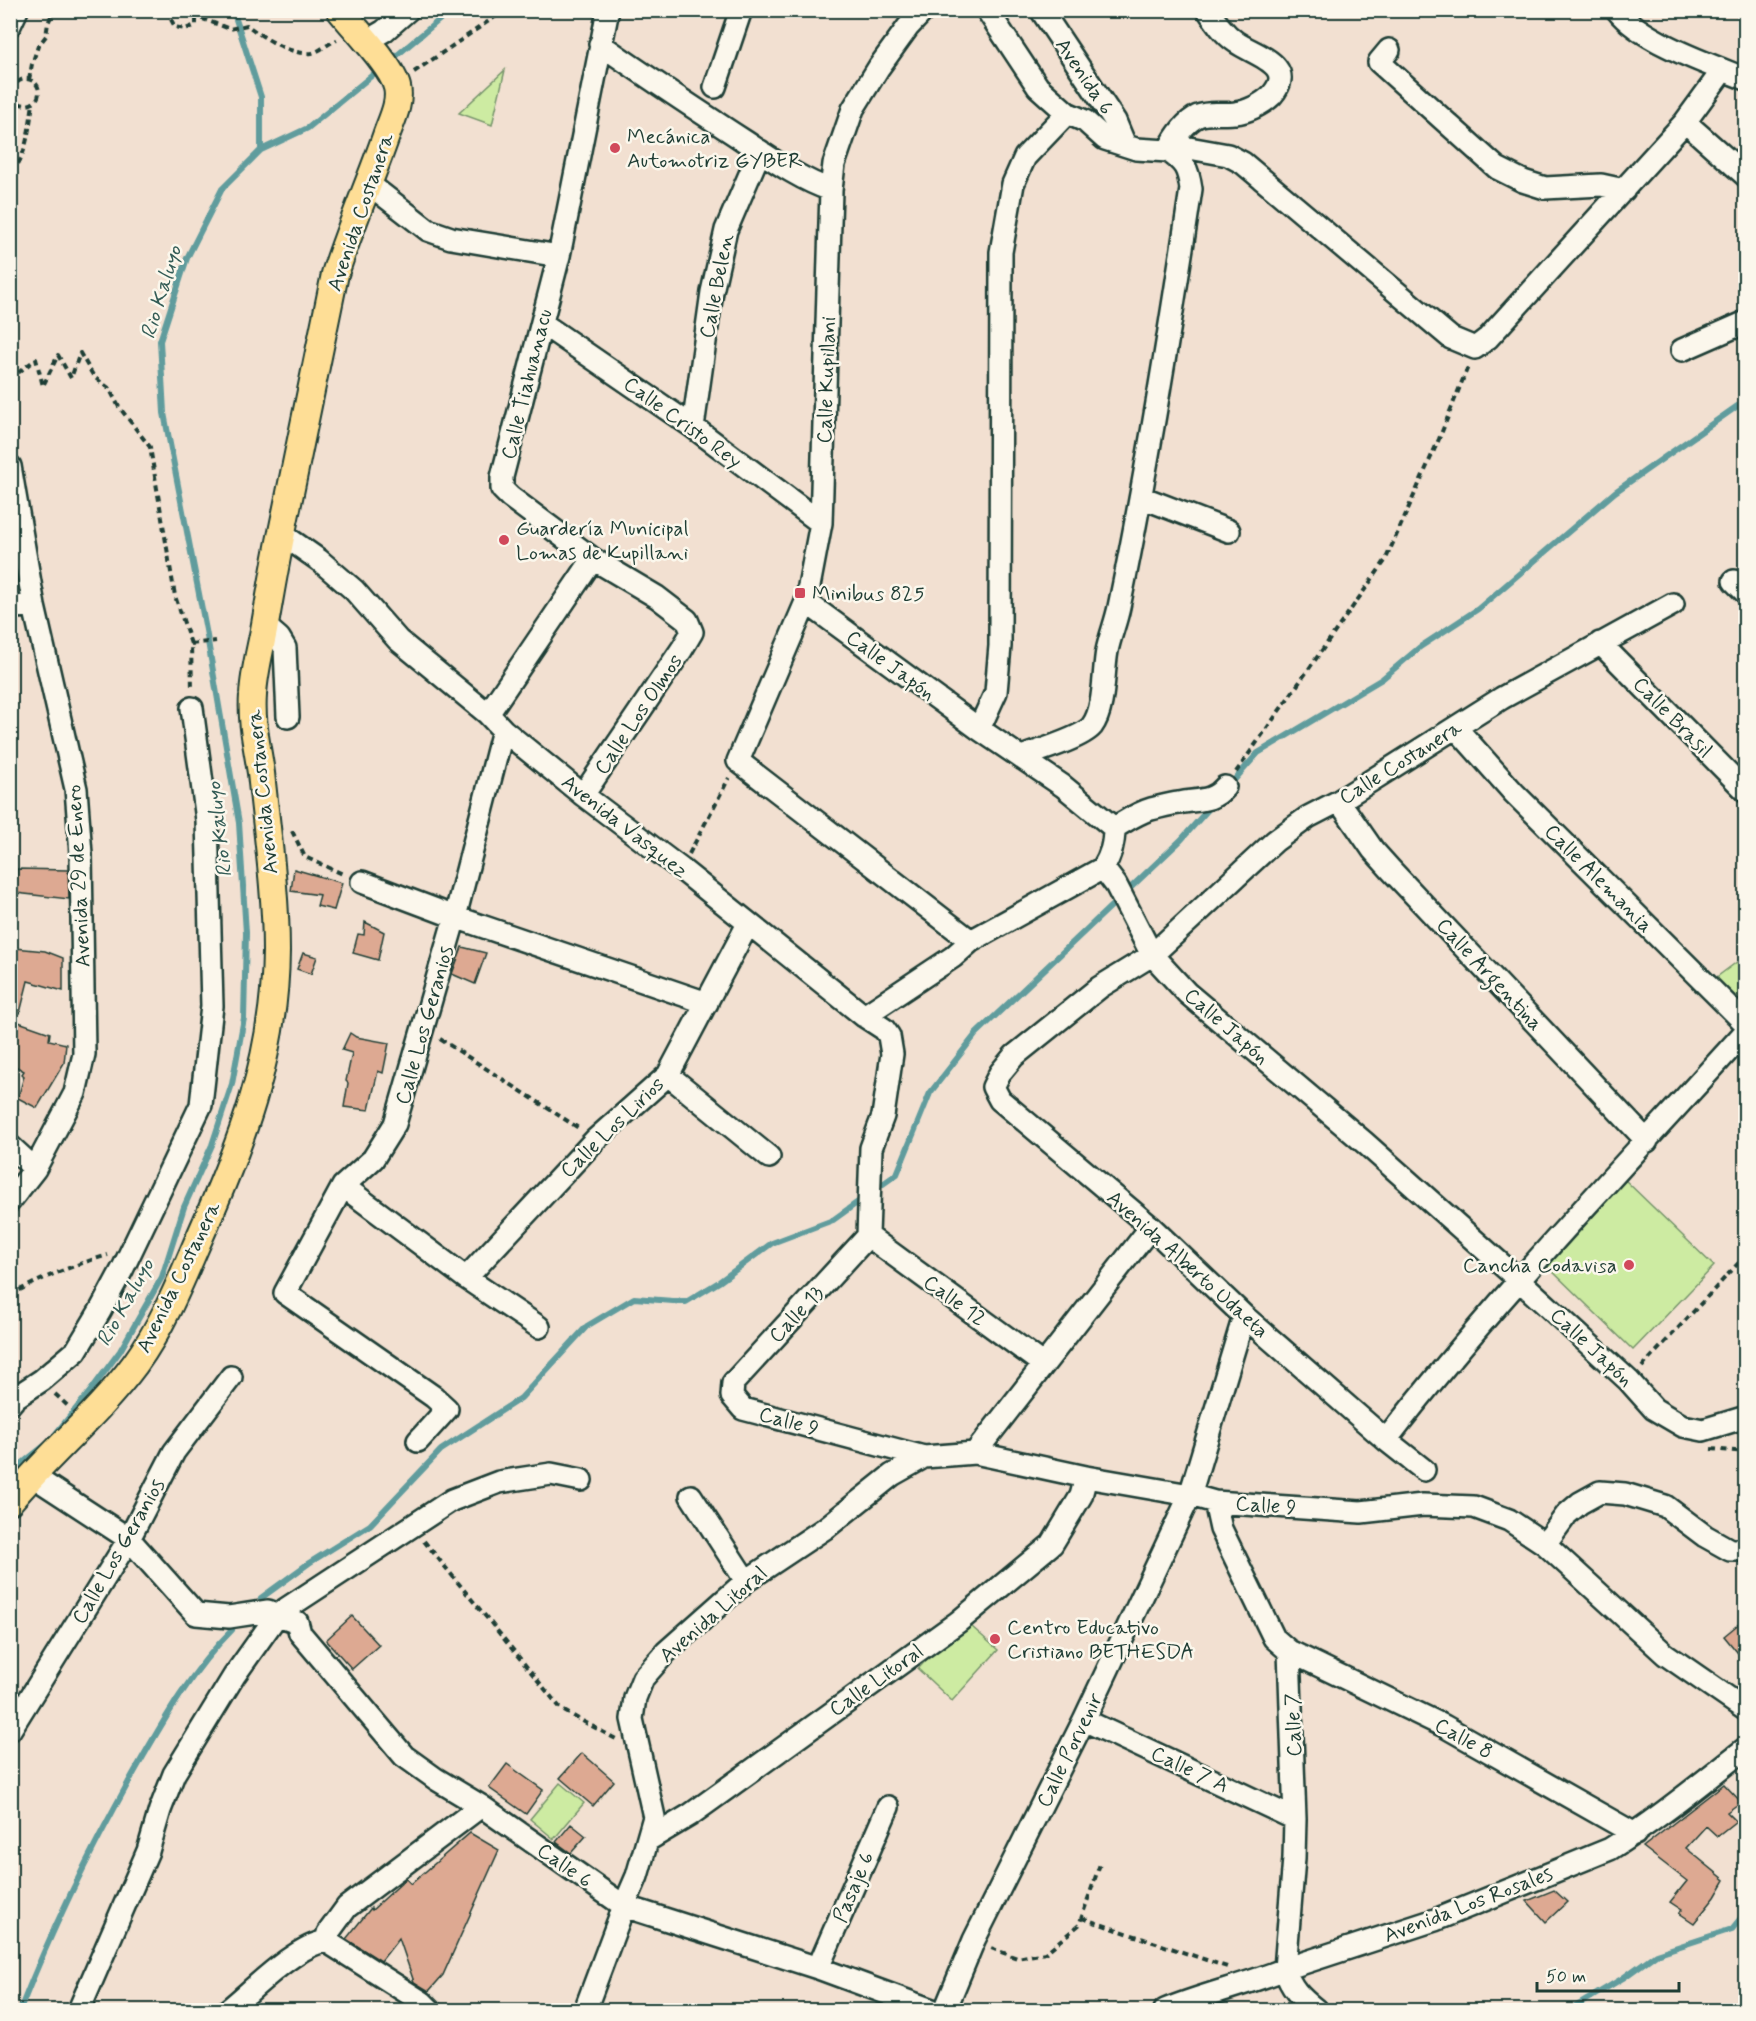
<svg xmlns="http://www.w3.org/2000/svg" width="1756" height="2021" font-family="Mynerve,sans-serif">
<rect width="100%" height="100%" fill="#f2e0d1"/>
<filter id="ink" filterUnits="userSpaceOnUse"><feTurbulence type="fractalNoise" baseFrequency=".0167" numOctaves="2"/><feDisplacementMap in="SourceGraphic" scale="12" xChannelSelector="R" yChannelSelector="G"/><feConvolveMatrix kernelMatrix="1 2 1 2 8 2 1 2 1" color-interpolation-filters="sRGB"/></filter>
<g filter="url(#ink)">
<path fill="#cdeba2" stroke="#76946b" stroke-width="1.5" d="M 505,70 L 492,125 L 459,113 Z
M 1745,956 L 1745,1008 L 1744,1009 L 1714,979 Z
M 1624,1179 L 1714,1266 L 1633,1350 L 1544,1263 Z
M 963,1619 L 998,1650 L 952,1701 L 918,1669 Z
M 560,1783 L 584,1803 L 554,1839 L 530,1819 Z"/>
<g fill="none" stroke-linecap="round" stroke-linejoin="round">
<path stroke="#609c9d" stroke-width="6" d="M 233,10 L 261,97 L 261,150
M 389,62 L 451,10
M 1229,786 L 1258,753 L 1382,679 L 1420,647 L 1478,609 L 1615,492 L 1746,400
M 873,1191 L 897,1174 L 930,1093 L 976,1034 L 1181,840 L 1212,805
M 10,1473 L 49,1442 L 89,1393 L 120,1351 L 162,1277 L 184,1207 L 212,1145 L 232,1084 L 244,1018 L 246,933 L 239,823 L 206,630 L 164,413 L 160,341 L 187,258 L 222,189 L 261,150 L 308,128 L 381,68
M 261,1598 L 309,1563 L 370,1525 L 441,1450 L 521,1398 L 587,1326 L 634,1298 L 686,1302 L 719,1282 L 772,1243 L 833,1220 L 865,1197
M 20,2010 C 51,1931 90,1851 132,1776 C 161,1725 190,1672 232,1630
M 1570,2010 L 1623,1978 L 1656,1954 L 1732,1929 L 1746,1912"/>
</g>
<path fill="#dda992" stroke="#1f3d34" stroke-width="1.5" d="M 17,869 L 68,870 L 69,899 L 16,893 Z
M 294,869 L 342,883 L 334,910 L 317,906 L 320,895 L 291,891 Z
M 365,922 L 384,932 L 378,960 L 353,953 L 358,934 L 364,935 Z
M 462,947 L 486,953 L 475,984 L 452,974 Z
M 15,948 L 45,951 L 63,958 L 63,991 L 28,981 L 20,1013 L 13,1012 Z
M 303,953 L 317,957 L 311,974 L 297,969 Z
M 10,1019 L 50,1033 L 49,1040 L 66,1044 L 64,1063 L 37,1108 L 18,1098 L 24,1076 L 22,1074 L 24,1071 L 10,1063 Z
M 350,1033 L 356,1037 L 389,1043 L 383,1073 L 378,1071 L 369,1110 L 344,1107 L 348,1083 L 346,1081 L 352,1053 L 342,1050 Z
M 352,1616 L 379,1645 L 352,1669 L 326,1640 Z
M 1746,1618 L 1746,1663 L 1724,1636 Z
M 582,1753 L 614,1781 L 593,1806 L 560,1778 Z
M 507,1764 L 543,1790 L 526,1814 L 489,1788 Z
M 1724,1784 L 1741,1802 L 1727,1812 L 1736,1821 L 1717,1836 L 1706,1826 L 1686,1848 L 1725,1880 L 1715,1897 L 1694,1923 L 1679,1913 L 1682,1910 L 1670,1902 L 1687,1881 L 1643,1847 Z
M 571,1824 L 586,1836 L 571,1853 L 556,1842 Z
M 470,1833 L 499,1850 L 443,1975 L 429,1991 L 414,1982 L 399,1938 L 381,1961 L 346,1939 L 371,1908 L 372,1910 L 406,1879 L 411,1884 Z
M 1554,1890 L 1567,1902 L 1546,1922 L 1527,1901 Z"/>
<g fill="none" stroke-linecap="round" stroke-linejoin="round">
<g stroke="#1f3d34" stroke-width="26">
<path id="minor" d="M 924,10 L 908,27 L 879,67 L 853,109 L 834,164 L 831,190 L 821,523 L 806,602 L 738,761 L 971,941
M 987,10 L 1038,87 L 1067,113 L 1085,121 L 1105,139 L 1136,149 L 1168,151 L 1189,148 L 1228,155 L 1243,163 L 1451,338 L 1475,348 L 1488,338 L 1685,122 L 1723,70
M 1041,10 L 1115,121 L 1125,145
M 1617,10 C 1641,41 1708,64 1746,79
M 10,25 L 17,10
M 365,42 L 384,31 L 408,10
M 600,44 C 648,78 697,110 746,142 C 773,160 801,180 831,190
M 1389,50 L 1379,62 L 1497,168 L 1523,181 L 1545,188 L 1601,185 L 1624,190
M 715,87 L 741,10
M 1685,122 L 1746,176
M 369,184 L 428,230 L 451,238 L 559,256
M 543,324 L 693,427 L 821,523
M 1682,350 L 1746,322
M 693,427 L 712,292 L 726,230 L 760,151
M 10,466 L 34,606 L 76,789 L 81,854 L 84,1054 L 75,1093 L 35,1169 L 10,1201
M 1141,497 L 1229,531
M 282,534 L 319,560 L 354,590 L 398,640 L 488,714 L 503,730 L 583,795 L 681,869 L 864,1016 L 884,1029 L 889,1036 L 892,1054 L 883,1116 L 871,1148 L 868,1236
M 1734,581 L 1746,593
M 806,602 L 979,729 L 1063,786 L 1114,828 C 1114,844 1111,855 1103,868 L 1116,885 L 1152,955 L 1187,993 L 1365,1143 L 1519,1280 L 1629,1381 L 1654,1409 L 1683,1426 L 1703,1430 L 1746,1417
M 10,607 L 34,606
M 264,625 L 279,638 L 285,648 L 288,717
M 1600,643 L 1746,791
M 488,714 L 593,559
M 1456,728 L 1514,793 L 1746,1024
M 979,729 L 996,692 L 1000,646 L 1001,252 L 1013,184 L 1025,157 L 1067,113
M 1021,757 C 1038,751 1082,738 1092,726 C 1105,709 1103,672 1107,651 C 1110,636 1116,622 1119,607 C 1148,468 1170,329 1191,189 C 1188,168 1185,163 1168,151 C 1175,137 1184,123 1198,116 C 1210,111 1223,115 1235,113 C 1247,112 1263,104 1272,95 C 1298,65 1254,55 1236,42 C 1224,34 1216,22 1208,10
M 583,795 L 682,649 L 692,632 L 687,620 L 657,597 L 593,559 L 510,497 L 502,489 L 502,477 L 559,256 L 608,10
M 1339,801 L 1373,850 L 1391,870 L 1647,1141
M 1114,828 C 1126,821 1137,813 1151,809 C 1160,807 1169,804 1179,803 C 1197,799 1212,803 1225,787
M 362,882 L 455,917 L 707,1003
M 864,1016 L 953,957 L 971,941 L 1103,868
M 668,1075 L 769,1157
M 10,1146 L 35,1169
M 343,1186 L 466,1278 L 539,1327
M 868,1236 L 733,1383 L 732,1396 L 743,1409 L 924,1457 L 975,1453 L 1086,1477 L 1190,1495 L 1215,1502 L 1361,1512 L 1423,1505 L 1474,1507 L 1509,1520 L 1545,1544 L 1665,1654 L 1746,1710
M 868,1236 L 1043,1364
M 466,1278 L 596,1139 L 668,1075 L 748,924
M 10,1404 L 16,1397 L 42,1380 L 76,1351 L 100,1311 L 123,1268 L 201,1105 L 212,1006 L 207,820 L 192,708
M 1386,1440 C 1497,1297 1624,1166 1746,1031
M 418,1441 L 447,1409 L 434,1397 L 285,1293 L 343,1186 L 373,1159 L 395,1124 L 455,917 L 503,730
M 975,1453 L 1151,1227
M 1424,1470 L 1386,1440 L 1244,1316 L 1151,1227 L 1000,1100 L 993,1087 L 1000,1073 L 1014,1056 L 1100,987 L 1152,955 L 1275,841 L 1308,817 L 1339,801 L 1502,698 L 1673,604
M 31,1475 L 129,1539 L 196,1614 L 229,1617 L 268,1611 L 297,1622 L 300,1633 L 404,1756 L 436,1779 L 481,1806 L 624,1906 L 818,1968 L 932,2010
M 691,1496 L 746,1581
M 1215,1502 L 1221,1529 L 1274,1638 L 1289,1651 L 1444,1726 L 1635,1834
M 1545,1544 L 1567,1514 L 1580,1503 L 1600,1492 L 1625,1494 L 1665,1506 L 1705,1536 L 1730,1550 L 1746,1550
M 1289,1651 L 1295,1819 L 1294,1858 L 1285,1969 C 1290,1988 1301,1998 1316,2010
M 1084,1720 L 1295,1819
M 10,1730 L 129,1539 L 174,1452 L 231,1377
M 648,1840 L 690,1815 L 958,1622 L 1052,1544 L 1081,1496 L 1086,1477
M 818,1968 L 888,1807
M 79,2010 L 148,1851 L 160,1810 L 174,1774 L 234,1676 L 278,1614 L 452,1500 L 499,1482 L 551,1474 L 581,1480
M 228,2010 C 253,1990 295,1946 326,1941
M 430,2010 L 422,2002 L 326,1941 L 328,1933 L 347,1907 L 481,1806
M 585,2010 L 624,1906 L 637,1876 L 654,1817 L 632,1719 L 635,1698 L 643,1678 L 666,1652 L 746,1581 L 827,1527 L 892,1475 L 924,1457
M 945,2010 L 974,1940 L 1084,1720 L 1190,1495 L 1244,1316
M 1165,2010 C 1204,1994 1246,1985 1285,1969 L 1435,1920 L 1610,1849 C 1658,1819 1701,1783 1746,1748"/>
</g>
<g stroke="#1f3d34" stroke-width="30">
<path id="major" d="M 10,1501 C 50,1453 98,1414 135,1364 C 162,1327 180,1283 198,1241 C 241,1144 275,1059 276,951 C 276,892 267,832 261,773 C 257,745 251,723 253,695 C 254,673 260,651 264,630 C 270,597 275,565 282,532 C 300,446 317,360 335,274 C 350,227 370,182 386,136 C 391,121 401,103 397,87 C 392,66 355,29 340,10"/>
</g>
<path stroke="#1f3d34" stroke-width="4" stroke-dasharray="6 4.5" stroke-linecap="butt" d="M 166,10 L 175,27 L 185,29 L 196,25 L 196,19 L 203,19 L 230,29 L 247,25 C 262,37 292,56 312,53 C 321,51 328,43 337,40
M 414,72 L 505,10
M13 92a13 13 0 1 1 26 0a13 13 0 1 1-26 0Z
M 29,80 L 32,64 L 38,46 L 46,36 L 48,23 L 54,10
M 10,123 L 15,99
M 10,167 L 15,168 C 27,154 30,121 33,104
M 10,209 L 13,237 L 10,243
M 10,379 L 36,359 L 43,386 L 58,355 L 71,378 L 80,353 L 94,377 L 109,388 L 119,407 L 150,447 L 175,596 L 191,644 L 192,689
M 191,644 L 216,641
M 1236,772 L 1385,561 L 1439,439 L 1469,364
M 292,831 L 305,857 L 345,875
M 689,854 L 729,778
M 440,1039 L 580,1129
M 10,1295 C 42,1278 73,1265 108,1255
M 1642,1367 L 1746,1255
M 55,1394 L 69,1407
M 1711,1449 L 1746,1452
M 424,1541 L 562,1710 L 616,1739
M 1082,1918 L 1230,1968
M 991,1948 L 1017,1958 L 1045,1953 L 1079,1925 L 1101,1861"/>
<use href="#minor" stroke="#fbf7ec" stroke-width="21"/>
<use href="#major" stroke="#fede96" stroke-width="26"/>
</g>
</g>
<g fill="#d1495b" stroke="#fbf7ec" stroke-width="2">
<circle cx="615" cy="148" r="6"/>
<circle cx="504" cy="540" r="6"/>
<rect x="794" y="587" width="12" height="12" rx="3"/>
<circle cx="1629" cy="1265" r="6"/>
<circle cx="995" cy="1639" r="6"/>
</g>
<g text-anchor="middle" stroke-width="5" stroke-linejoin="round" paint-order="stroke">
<g font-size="21" fill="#1f3d34" stroke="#fbf7ec">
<text transform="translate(1085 76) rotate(56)" y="7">Avenida 6</text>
<text transform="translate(360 212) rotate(-71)" y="7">Avenida Costanera</text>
<text transform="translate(716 286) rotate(-79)" y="7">Calle Belen</text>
<text transform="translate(826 380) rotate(-88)" y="7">Calle Kupillani</text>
<text transform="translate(526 384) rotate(-76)" y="7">Calle Tiahuanacu</text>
<text transform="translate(683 422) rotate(36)" y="7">Calle Cristo Rey</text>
<text transform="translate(891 665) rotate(36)" y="7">Calle Japón</text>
<text transform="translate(638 714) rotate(-56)" y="7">Calle Los Olmos</text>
<text transform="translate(1673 717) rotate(46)" y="7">Calle Brasil</text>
<text transform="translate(1400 762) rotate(-32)" y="7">Calle Costanera</text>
<text transform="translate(262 792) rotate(-96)" y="7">Avenida Costanera</text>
<text transform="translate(625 826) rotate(38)" y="7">Avenida Vasquez</text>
<text transform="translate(78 876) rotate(-93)" y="7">Avenida 29 de Enero</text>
<text transform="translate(1599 878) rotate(45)" y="7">Calle Alemania</text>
<text transform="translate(1490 974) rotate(47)" y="7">Calle Argentina</text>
<text transform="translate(424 1025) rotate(-74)" y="7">Calle Los Geranios</text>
<text transform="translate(1227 1026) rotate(41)" y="7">Calle Japón</text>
<text transform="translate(612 1127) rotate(-44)" y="7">Calle Los Lirios</text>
<text transform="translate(1188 1264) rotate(42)" y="7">Avenida Alberto Udaeta</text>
<text transform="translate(178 1277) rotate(-64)" y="7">Avenida Costanera</text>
<text transform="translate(955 1300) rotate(36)" y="7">Calle 12</text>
<text transform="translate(796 1314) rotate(-47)" y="7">Calle 13</text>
<text transform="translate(1592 1347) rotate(43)" y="7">Calle Japón</text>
<text transform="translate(789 1421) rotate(15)" y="7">Calle 9</text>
<text transform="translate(1266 1505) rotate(4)" y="7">Calle 9</text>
<text transform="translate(118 1551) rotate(-60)" y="7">Calle Los Geranios</text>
<text transform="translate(713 1614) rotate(-41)" y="7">Avenida Litoral</text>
<text transform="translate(876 1680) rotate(-35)" y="7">Calle Litoral</text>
<text transform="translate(1293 1725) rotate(-92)" y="7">Calle 7</text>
<text transform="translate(1464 1738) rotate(29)" y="7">Calle 8</text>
<text transform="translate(1069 1750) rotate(-64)" y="7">Calle Porvenir</text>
<text transform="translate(1190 1769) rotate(25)" y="7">Calle 7 A</text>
<text transform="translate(565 1865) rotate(35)" y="7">Calle 6</text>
<text transform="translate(853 1887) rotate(-67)" y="7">Pasaje 6</text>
<text transform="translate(1468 1904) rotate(-21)" y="7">Avenida Los Rosales</text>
</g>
<g font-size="21" fill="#1f3d34" stroke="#fbf7ec" text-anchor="start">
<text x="627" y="143">Mecánica<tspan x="627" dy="24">Automotriz GYBER</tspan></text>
<text x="516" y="535">Guardería Municipal<tspan x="516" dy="24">Lomas de Kupillani</tspan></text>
<text x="812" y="600">Minibus 825</text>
<text x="1617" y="1272" text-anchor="end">Cancha Codavisa</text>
<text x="1007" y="1634">Centro Educativo<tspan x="1007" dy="24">Cristiano BETHESDA</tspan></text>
</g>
<g font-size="22" font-style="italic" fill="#355d57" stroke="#fbf7ec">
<text transform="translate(160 292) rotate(-73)" y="8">Rio Kaluyo</text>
<text transform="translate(218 830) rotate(-97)" y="8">Rio Kaluyo</text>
<text transform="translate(124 1302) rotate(-61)" y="8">Rio Kaluyo</text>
</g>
</g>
<rect width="1756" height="2021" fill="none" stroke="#fbf7ec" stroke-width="36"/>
<rect x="18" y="18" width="1720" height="1985" fill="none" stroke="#1f3d34" stroke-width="2" filter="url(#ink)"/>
<path d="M1537 1982v9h142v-9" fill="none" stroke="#1f3d34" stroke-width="3"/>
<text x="1546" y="1982" font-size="18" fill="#1f3d34" stroke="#fbf7ec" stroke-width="4.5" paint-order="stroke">50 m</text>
</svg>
